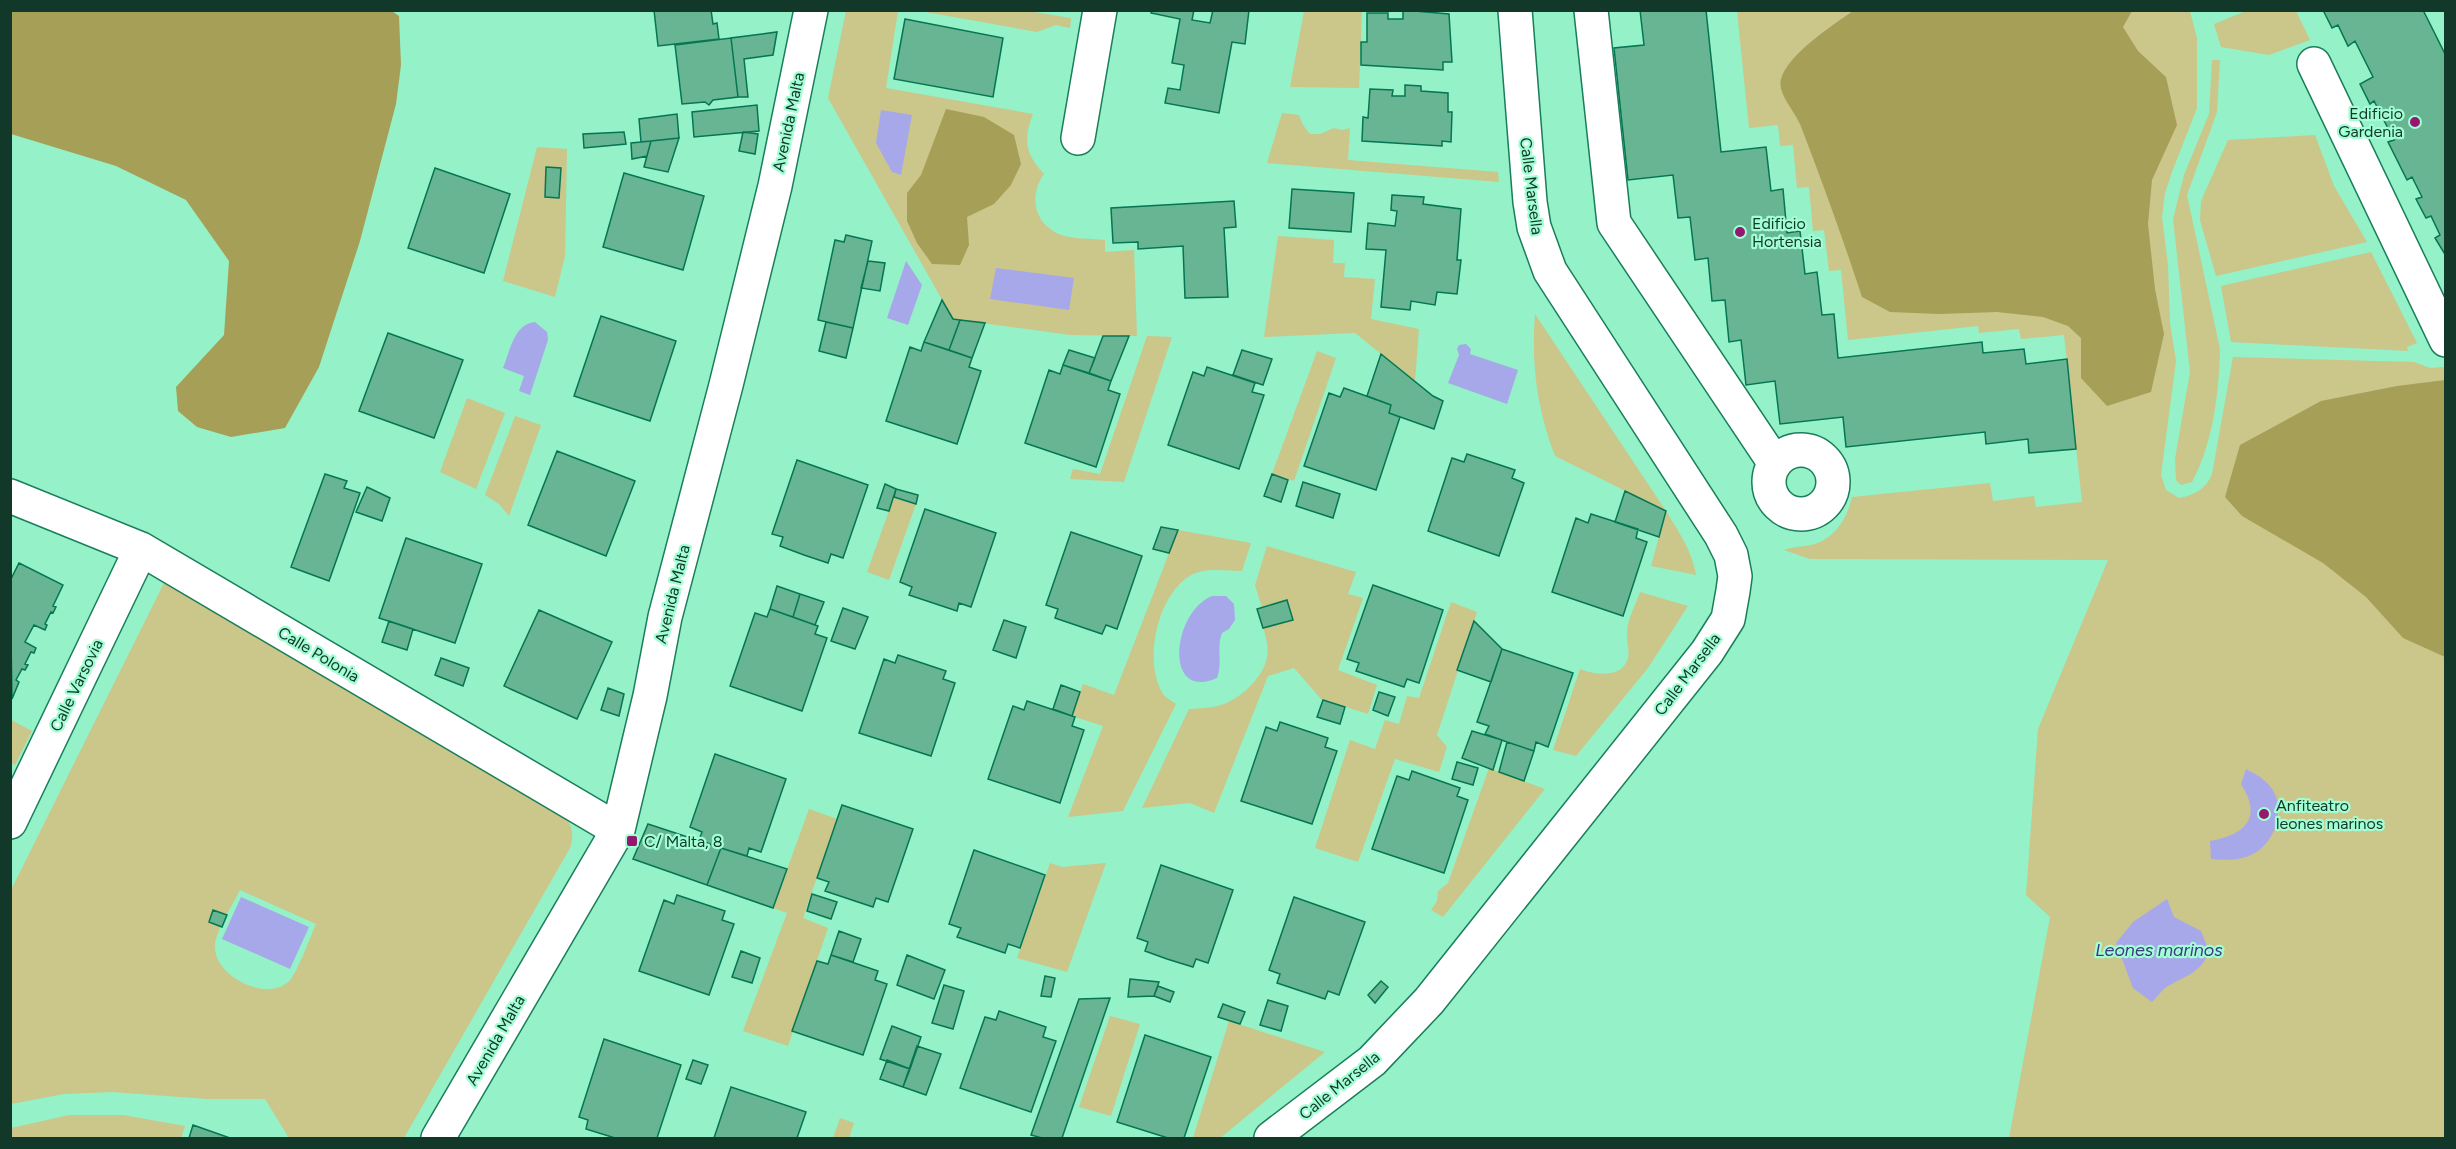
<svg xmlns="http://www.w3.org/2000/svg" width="2456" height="1149" font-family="Figtree,sans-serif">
<rect width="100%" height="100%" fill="#95f1c7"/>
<path fill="#cbc68a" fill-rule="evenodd" d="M 846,11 L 898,11 L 886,88 L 1033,114 C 1023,139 1025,154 1044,174 C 1030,193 1033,219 1053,231 C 1067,240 1089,238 1105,240 L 1105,252 L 1134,250 L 1137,336 L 1070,335 L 953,319 L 828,98 Z
M 920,11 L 1028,11 L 1071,18 L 1070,28 L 1056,25 L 1037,32 Z
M 1304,11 L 1362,11 L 1359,88 L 1290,87 Z
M 1737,11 L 2190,11 L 2197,38 L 2197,108 L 2172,172 L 2165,193 L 2162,217 L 2168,265 L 2170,323 L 2176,361 L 2161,475 L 2166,490 L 2179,498 C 2195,495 2206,489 2212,474 L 2233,357 L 2414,362 L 2430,368 L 2445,367 L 2445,1138 L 2009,1138 L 2050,917 L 2026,895 L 2038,729 L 2108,560 L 1810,559 L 1784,550 C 1795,546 1807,547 1818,543 C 1837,535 1848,516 1852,497 L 1990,483 L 1993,501 L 2034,496 L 2036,507 L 2082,502 L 2064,335 L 2021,339 L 2019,329 L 1979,333 L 1978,326 L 1848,340 L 1841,270 L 1829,271 L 1824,230 L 1813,231 L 1809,187 L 1797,188 L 1793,145 L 1780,146 L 1778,125 L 1749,128 Z
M 2246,11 L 2296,11 L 2310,40 L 2269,55 L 2221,47 L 2214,24 Z
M 2212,60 L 2220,60 L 2217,112 L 2187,195 L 2220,349 C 2219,393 2213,443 2192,482 L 2181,485 L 2176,480 L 2175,459 L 2190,372 L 2173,219 L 2184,175 L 2209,114 Z
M 1282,113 L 1299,115 L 1303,125 L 1310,134 L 1320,134 L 1334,128 L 1342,130 L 1350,128 L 1348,160 L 1498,172 L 1499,182 L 1267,163 Z
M 2315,135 L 2334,186 L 2367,242 L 2216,276 L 2200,220 L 2201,201 L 2228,140 Z
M 537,147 L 567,149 L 565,256 L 555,297 L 503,281 Z
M 1278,236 L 1334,240 L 1333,263 L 1345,263 L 1344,277 L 1375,279 L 1371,319 L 1419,329 L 1415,381 L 1355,333 L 1264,337 Z
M 2371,252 L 2417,343 L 2407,347 L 2408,351 L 2231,342 L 2221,286 Z
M 1535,314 L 1666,511 C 1679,532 1692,551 1696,575 L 1651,566 L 1666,511 L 1555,456 C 1537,409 1531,364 1535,314 Z
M 1147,336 L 1172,337 L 1124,482 L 1070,479 L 1073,469 L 1100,474 Z
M 1317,351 L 1336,358 L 1294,481 L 1272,474 Z
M 467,398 L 505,413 L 476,489 L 440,472 Z
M 515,416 L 541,425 L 509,516 L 499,504 L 485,495 Z
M 894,497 L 916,504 L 889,580 L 867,572 Z
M 1178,530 L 1251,543 L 1242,571 C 1226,571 1206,567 1191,575 C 1158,594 1143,659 1162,692 C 1164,697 1171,700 1176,704 L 1123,811 L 1068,817 L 1103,726 L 1072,716 L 1083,684 L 1114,695 Z
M 1267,546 L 1356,572 L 1348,594 L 1363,598 L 1338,670 L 1377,685 L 1368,714 L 1321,699 L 1294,668 L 1268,676 L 1214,813 L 1190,803 L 1142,808 L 1189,709 C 1199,708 1209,708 1218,706 C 1239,701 1264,677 1267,657 C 1269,647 1266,637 1263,628 L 1293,620 L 1262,608 L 1255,585 Z
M 168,575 L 565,816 C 573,827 574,836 570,848 L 404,1138 L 289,1138 L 265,1099 L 207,1099 L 112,1092 L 64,1094 L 11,1104 L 10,892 ZM 240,890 L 316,924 C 310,938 299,968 291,979 C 270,1004 217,978 215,949 C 213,935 233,904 240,890 Z
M 1640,592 L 1688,606 L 1648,668 L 1576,756 L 1553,750 L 1580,669 C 1594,675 1620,678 1627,661 C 1631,652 1626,642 1627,633 C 1627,620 1636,604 1640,592 Z
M 1451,602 L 1477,612 L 1437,735 L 1447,747 L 1439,772 L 1395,759 L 1358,862 L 1315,848 L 1350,740 L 1375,749 L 1385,720 L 1399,724 L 1407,696 L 1419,698 Z
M 11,720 L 32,731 L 15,765 L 11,763 Z
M 1489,768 L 1545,789 L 1443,917 L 1431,910 L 1437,901 L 1438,891 L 1448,883 Z
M 809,809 L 837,819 L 803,918 L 828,928 L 788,1046 L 743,1031 L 787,913 L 773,908 Z
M 1050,863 L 1062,867 L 1106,863 L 1067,972 L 1017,958 Z
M 1110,1016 L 1140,1024 L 1111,1116 L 1079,1107 Z
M 1229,1021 L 1325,1052 L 1220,1138 L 1193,1138 Z
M 69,1115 L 123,1115 L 185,1126 L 181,1138 L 11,1138 L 11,1128 Z
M 840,1118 L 854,1123 L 849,1138 L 833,1138 Z"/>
<path fill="#a69f58" d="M 392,11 L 399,16 L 401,65 L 396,104 L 360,241 L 319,367 L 285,428 L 231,437 L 197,427 L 178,411 L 176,387 L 224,335 L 229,261 L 186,200 L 116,166 L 11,134 L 11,11 Z
M 1853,11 L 2132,11 L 2123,27 L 2138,51 L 2166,77 L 2177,125 L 2152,180 L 2148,224 L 2155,289 L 2164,334 L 2151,392 L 2107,406 L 2081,378 L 2081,338 L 2068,326 L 2043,317 L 1997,312 L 1939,314 L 1890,312 L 1862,297 C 1843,239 1822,181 1800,124 C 1795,112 1777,93 1781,79 C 1788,54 1833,25 1853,11 Z
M 946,109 L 984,117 L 1014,135 L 1021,164 L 1011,185 L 994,204 L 967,217 L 969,245 L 960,265 L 932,264 L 917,243 L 907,221 L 907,193 L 921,175 Z
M 2445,380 L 2446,380 L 2445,657 L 2403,638 L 2366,597 L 2323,563 L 2242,516 L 2225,497 L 2240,445 L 2321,401 L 2397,386 Z"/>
<path fill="#a7a8e9" d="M 881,110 L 912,115 L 901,175 L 892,172 L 876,143 Z
M 906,261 L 922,285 L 908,325 L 887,318 Z
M 996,268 L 1074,278 L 1069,310 L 990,299 Z
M 535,322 L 547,332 L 548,340 L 530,395 L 519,391 L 524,376 L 503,368 C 510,351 514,324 535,322 Z
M 1466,344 L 1471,349 L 1470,354 L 1518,370 L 1507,404 L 1448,383 L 1459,355 L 1457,349 L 1459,345 Z
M 1212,596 L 1226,596 L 1234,604 L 1235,620 L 1229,629 L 1222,633 C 1216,648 1223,661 1217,678 C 1163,702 1172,612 1212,596 Z
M 2246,769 C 2253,773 2260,776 2266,782 C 2290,804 2276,845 2249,856 C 2236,861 2224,860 2211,859 L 2210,841 C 2245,835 2263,818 2241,784 Z
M 241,897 L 309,927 L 290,969 L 222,939 Z
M 2167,899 L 2174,917 L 2201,931 L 2209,951 C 2202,972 2187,975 2170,985 C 2163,988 2158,996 2152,1002 L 2133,988 L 2116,943 L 2133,922 Z"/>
<path fill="#68b593" stroke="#047652" stroke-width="1.5" d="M 654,10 L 711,10 L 713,24 L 717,23 L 719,39 L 658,46 Z
M 1152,10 L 1194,10 L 1192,20 L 1210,23 L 1213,10 L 1249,10 L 1245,44 L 1232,42 L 1219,113 L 1165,103 L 1168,88 L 1180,90 L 1184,65 L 1172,63 L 1180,19 L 1151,13 Z
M 1403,10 L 1449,14 L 1452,62 L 1443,62 L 1443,70 L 1361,65 L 1361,42 L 1367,42 L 1367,13 L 1388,13 L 1388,19 L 1403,19 Z
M 1640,10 L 1706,10 L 1721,152 L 1766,147 L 1771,191 L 1783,189 L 1787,233 L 1800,231 L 1805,274 L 1817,272 L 1822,315 L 1834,314 L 1838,358 L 1982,342 L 1983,353 L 2024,349 L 2026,364 L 2067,359 L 2076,449 L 2029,453 L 2028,439 L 1986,444 L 1985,432 L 1846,447 L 1843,417 L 1780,424 L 1775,381 L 1746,385 L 1741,340 L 1729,342 L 1725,300 L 1712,301 L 1708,258 L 1695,260 L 1690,217 L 1678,218 L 1673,175 L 1628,180 L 1614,48 L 1644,45 Z
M 2323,10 L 2423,10 L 2446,56 L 2446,256 L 2435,238 L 2440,235 L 2431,216 L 2426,218 L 2416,199 L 2422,197 L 2412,177 L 2407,180 L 2388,142 L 2394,140 L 2374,101 L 2370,104 L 2360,84 L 2373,77 L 2355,41 L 2348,46 L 2338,25 L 2332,28 Z
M 905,19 L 1003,38 L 993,97 L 894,79 Z
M 777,32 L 773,55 L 744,59 L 748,97 L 738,97 L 731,38 Z
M 731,38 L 738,97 L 713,100 L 709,105 L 705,102 L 682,104 L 675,45 Z
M 1405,85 L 1421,86 L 1421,91 L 1448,93 L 1448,112 L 1452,112 L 1451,142 L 1442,141 L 1442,146 L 1362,141 L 1363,117 L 1368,118 L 1370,89 L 1393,90 L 1392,96 L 1405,96 Z
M 757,105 L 759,131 L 694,137 L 692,112 Z
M 677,114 L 679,138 L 641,142 L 639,119 Z
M 624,132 L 626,144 L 584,148 L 583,134 Z
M 743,132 L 758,134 L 755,154 L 739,151 Z
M 679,138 L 668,172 L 644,167 L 651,141 Z
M 651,141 L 647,156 L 632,159 L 631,143 Z
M 546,167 L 561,168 L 559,198 L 545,197 Z
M 435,168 L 510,194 L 484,273 L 408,248 Z
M 624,173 L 704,196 L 683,270 L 603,247 Z
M 1292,189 L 1354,193 L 1351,232 L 1289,228 Z
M 1392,195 L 1424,197 L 1423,204 L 1461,209 L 1457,260 L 1461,260 L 1457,294 L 1437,292 L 1435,305 L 1411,301 L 1410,310 L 1381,307 L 1386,250 L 1366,249 L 1368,223 L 1395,226 L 1397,211 L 1391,210 Z
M 1234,201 L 1236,227 L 1224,228 L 1228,297 L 1185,298 L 1183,246 L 1138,249 L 1138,242 L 1113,243 L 1111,208 Z
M 846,235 L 872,241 L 853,328 L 818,320 L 835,240 L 844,242 Z
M 868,261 L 885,263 L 880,291 L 861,288 Z
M 942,300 L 953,319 L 960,320 L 949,350 L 924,342 Z
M 601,316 L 676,341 L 650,421 L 574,396 Z
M 960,320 L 985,323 L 972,358 L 949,350 Z
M 826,322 L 853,328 L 846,358 L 819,351 Z
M 388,333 L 463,360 L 434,438 L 359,411 Z
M 1103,336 L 1129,336 L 1111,381 L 1089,373 Z
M 924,342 L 972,358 L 969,367 L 981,371 L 957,444 L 886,421 L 910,347 L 921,351 Z
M 1069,350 L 1095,358 L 1089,373 L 1063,365 Z
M 1242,350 L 1272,359 L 1263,385 L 1233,375 Z
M 1381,354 L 1433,396 L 1443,401 L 1434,429 L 1389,413 L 1391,405 L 1367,396 Z
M 1063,365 L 1111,381 L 1108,390 L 1120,394 L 1096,467 L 1025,443 L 1049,370 L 1060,374 Z
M 1207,367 L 1255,383 L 1252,392 L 1264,395 L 1239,469 L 1168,445 L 1193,372 L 1204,376 Z
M 1344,388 L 1391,405 L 1389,413 L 1400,417 L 1376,490 L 1304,466 L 1329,393 L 1340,397 Z
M 557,451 L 635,481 L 606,556 L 528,525 Z
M 1467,454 L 1515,470 L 1512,478 L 1524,483 L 1499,556 L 1428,531 L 1452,458 L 1464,462 Z
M 797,460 L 868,485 L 843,558 L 831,554 L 828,563 L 804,555 L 780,546 L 783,537 L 772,534 Z
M 325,474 L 347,481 L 344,488 L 360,493 L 329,581 L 291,567 Z
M 1272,474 L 1288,480 L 1281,502 L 1264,496 Z
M 1303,482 L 1340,494 L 1333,518 L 1296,506 Z
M 885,484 L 896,489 L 889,511 L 877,508 Z
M 367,487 L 390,498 L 382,521 L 356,512 Z
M 896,489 L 918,495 L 916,504 L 894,497 Z
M 1625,491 L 1666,511 L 1659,537 L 1615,522 Z
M 925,509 L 996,533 L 971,607 L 959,603 L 957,611 L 909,595 L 912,587 L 900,582 Z
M 1591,514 L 1638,529 L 1636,538 L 1647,542 L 1623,616 L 1552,592 L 1576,518 L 1588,523 Z
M 1161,527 L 1178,530 L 1169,553 L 1153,549 Z
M 1071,532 L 1142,556 L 1117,629 L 1106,625 L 1102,634 L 1055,618 L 1058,609 L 1046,605 Z
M 406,538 L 482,564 L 455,643 L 379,618 Z
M 19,563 L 63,585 L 53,606 L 56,607 L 53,613 L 51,612 L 45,624 L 47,625 L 45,630 L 34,625 L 25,642 L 36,648 L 34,653 L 31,652 L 25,664 L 28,665 L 25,670 L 22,669 L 16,680 L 19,682 L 12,699 L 10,581 Z
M 1373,585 L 1443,610 L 1419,683 L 1407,679 L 1404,687 L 1356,671 L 1359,663 L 1347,659 Z
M 777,586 L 800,594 L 793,617 L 770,609 Z
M 800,594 L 824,602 L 815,625 L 793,617 Z
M 1287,600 L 1293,620 L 1263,628 L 1257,609 Z
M 843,608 L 868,617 L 855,649 L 831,641 Z
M 770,609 L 818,626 L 815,634 L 827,638 L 802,711 L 730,686 L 755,613 L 767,617 Z
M 539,610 L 612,642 L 577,719 L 504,686 Z
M 1004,620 L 1026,627 L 1016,658 L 993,650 Z
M 389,621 L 413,629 L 407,650 L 382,642 Z
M 1474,621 L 1502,649 L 1491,682 L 1457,670 Z
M 1502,649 L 1573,673 L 1548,747 L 1536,742 L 1534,751 L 1507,742 L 1485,734 L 1489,726 L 1477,722 Z
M 898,655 L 946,671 L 943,679 L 955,683 L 931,756 L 859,733 L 884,659 L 895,663 Z
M 441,658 L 469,668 L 463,686 L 435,675 Z
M 1061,685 L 1080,692 L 1072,716 L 1053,709 Z
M 608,688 L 624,694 L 619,716 L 601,710 Z
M 1379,692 L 1395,697 L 1388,716 L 1373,710 Z
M 1323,700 L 1345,707 L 1340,724 L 1317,717 Z
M 1027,701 L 1075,717 L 1072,726 L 1084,730 L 1060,803 L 988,779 L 1013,706 L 1024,710 Z
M 1280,722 L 1328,738 L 1325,747 L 1337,751 L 1312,824 L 1241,801 L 1266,727 L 1277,731 Z
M 1472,731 L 1502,740 L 1493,770 L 1462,758 Z
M 1507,742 L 1534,751 L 1524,781 L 1499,772 Z
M 715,754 L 786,779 L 761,852 L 749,848 L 747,856 L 721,848 L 699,840 L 702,832 L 690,827 Z
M 1457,762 L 1478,768 L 1473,785 L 1452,779 Z
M 1412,771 L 1460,788 L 1457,796 L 1468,800 L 1444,873 L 1372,849 L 1397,776 L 1409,780 Z
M 842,805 L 913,829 L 888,902 L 876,898 L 873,907 L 825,891 L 829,882 L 817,878 Z
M 648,824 L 721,848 L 707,885 L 633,859 Z
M 721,848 L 787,869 L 773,908 L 707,885 Z
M 974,850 L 1045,875 L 1020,948 L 1008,944 L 1005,953 L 957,937 L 961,928 L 949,924 Z
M 1161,865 L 1233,890 L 1208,963 L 1196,959 L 1193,967 L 1167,959 L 1145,951 L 1148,942 L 1137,938 Z
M 812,894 L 837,902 L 831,919 L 807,911 Z
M 677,895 L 725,911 L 722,920 L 734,924 L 709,995 L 639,971 L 664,900 L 674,904 Z
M 1294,897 L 1365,922 L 1339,995 L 1328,991 L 1325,999 L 1277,983 L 1280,974 L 1269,970 Z
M 213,910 L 227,915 L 222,927 L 209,922 Z
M 839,931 L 861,939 L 853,962 L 831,955 Z
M 741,951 L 760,958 L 752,983 L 732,977 Z
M 831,955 L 878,971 L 875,980 L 887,984 L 863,1055 L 792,1031 L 817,961 L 828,964 Z
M 907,955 L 945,970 L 934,999 L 897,985 Z
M 1045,976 L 1055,978 L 1051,997 L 1041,996 Z
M 1130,979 L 1159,982 L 1154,996 L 1128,997 Z
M 1381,981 L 1388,987 L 1375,1003 L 1368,995 Z
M 944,985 L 964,991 L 953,1029 L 932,1023 Z
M 1158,986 L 1174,992 L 1170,1002 L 1154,996 Z
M 1110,998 L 1062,1138 L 1042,1138 L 1031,1135 L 1079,999 Z
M 1268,1000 L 1288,1006 L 1281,1031 L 1260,1025 Z
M 1223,1004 L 1245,1012 L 1240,1024 L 1218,1017 Z
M 999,1011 L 1046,1027 L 1043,1037 L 1056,1041 L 1031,1112 L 960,1088 L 985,1017 L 996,1020 Z
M 892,1026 L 921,1037 L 910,1069 L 880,1059 Z
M 1145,1035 L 1211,1057 L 1184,1138 L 1168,1138 L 1117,1122 Z
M 604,1039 L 681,1065 L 657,1138 L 615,1138 L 586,1129 L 588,1120 L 579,1117 Z
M 917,1046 L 941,1054 L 926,1095 L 903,1087 Z
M 693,1060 L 708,1065 L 701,1084 L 686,1079 Z
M 887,1060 L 910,1069 L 903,1087 L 880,1079 Z
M 731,1087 L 806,1112 L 797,1138 L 714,1138 Z
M 193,1125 L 230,1138 L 189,1138 Z"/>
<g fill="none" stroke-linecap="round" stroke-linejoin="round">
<g stroke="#197f5b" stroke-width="36">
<path id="minor" d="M 1591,10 L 1614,223 L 1774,462
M 2314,64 L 2446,340
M 1078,138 L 1100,10
M1769 482a32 32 0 1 1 64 0a32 32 0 1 1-64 0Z
M 10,496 L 141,549 L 618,830
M 10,822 L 141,549
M 438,1138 L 618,830 L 650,696 L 665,617 L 726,385 L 775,186 L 811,10
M 1271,1138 L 1372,1061 L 1429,1001 L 1707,652 L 1728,619 L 1733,591 L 1735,576 L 1731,555 L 1721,535 L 1550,271 L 1534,227 L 1530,202 L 1515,10"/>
</g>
<use href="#minor" stroke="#fff" stroke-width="33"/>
</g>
<g fill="#951770" stroke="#a2fed4" stroke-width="2">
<circle cx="2415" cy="122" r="6"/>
<circle cx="1740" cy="232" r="6"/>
<circle cx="2264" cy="814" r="6"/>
<rect x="626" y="835" width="12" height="12" rx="3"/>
</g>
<g text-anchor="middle" stroke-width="4.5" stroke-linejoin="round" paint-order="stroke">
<g font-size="16" fill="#113828" stroke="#a2fed4" text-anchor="start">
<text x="2403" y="119" text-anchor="end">Edificio<tspan x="2403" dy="18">Gardenia</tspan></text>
<text x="1752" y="229">Edificio<tspan x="1752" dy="18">Hortensia</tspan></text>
<text x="2276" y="811">Anfiteatro<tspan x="2276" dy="18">leones marinos</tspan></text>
<text x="644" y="847">C/ Malta, 8</text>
</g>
<g font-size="16" fill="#113828" stroke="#a2fed4">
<text transform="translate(788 122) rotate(-78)" y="6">Avenida Malta</text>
<text transform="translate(1532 186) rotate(83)" y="6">Calle Marsella</text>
<text transform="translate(672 594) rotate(-76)" y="6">Avenida Malta</text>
<text transform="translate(319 654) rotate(31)" y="6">Calle Polonia</text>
<text transform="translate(1687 674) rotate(-53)" y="6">Calle Marsella</text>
<text transform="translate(76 685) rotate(-64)" y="6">Calle Varsovia</text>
<text transform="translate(495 1040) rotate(-60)" y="6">Avenida Malta</text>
<text transform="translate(1339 1085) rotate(-39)" y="6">Calle Marsella</text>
</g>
<g font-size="18" font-style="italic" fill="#3f3884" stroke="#a2fed4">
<text x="2159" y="956">Leones marinos</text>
</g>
</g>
<rect width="2456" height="1149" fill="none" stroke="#113828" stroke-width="24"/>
</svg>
